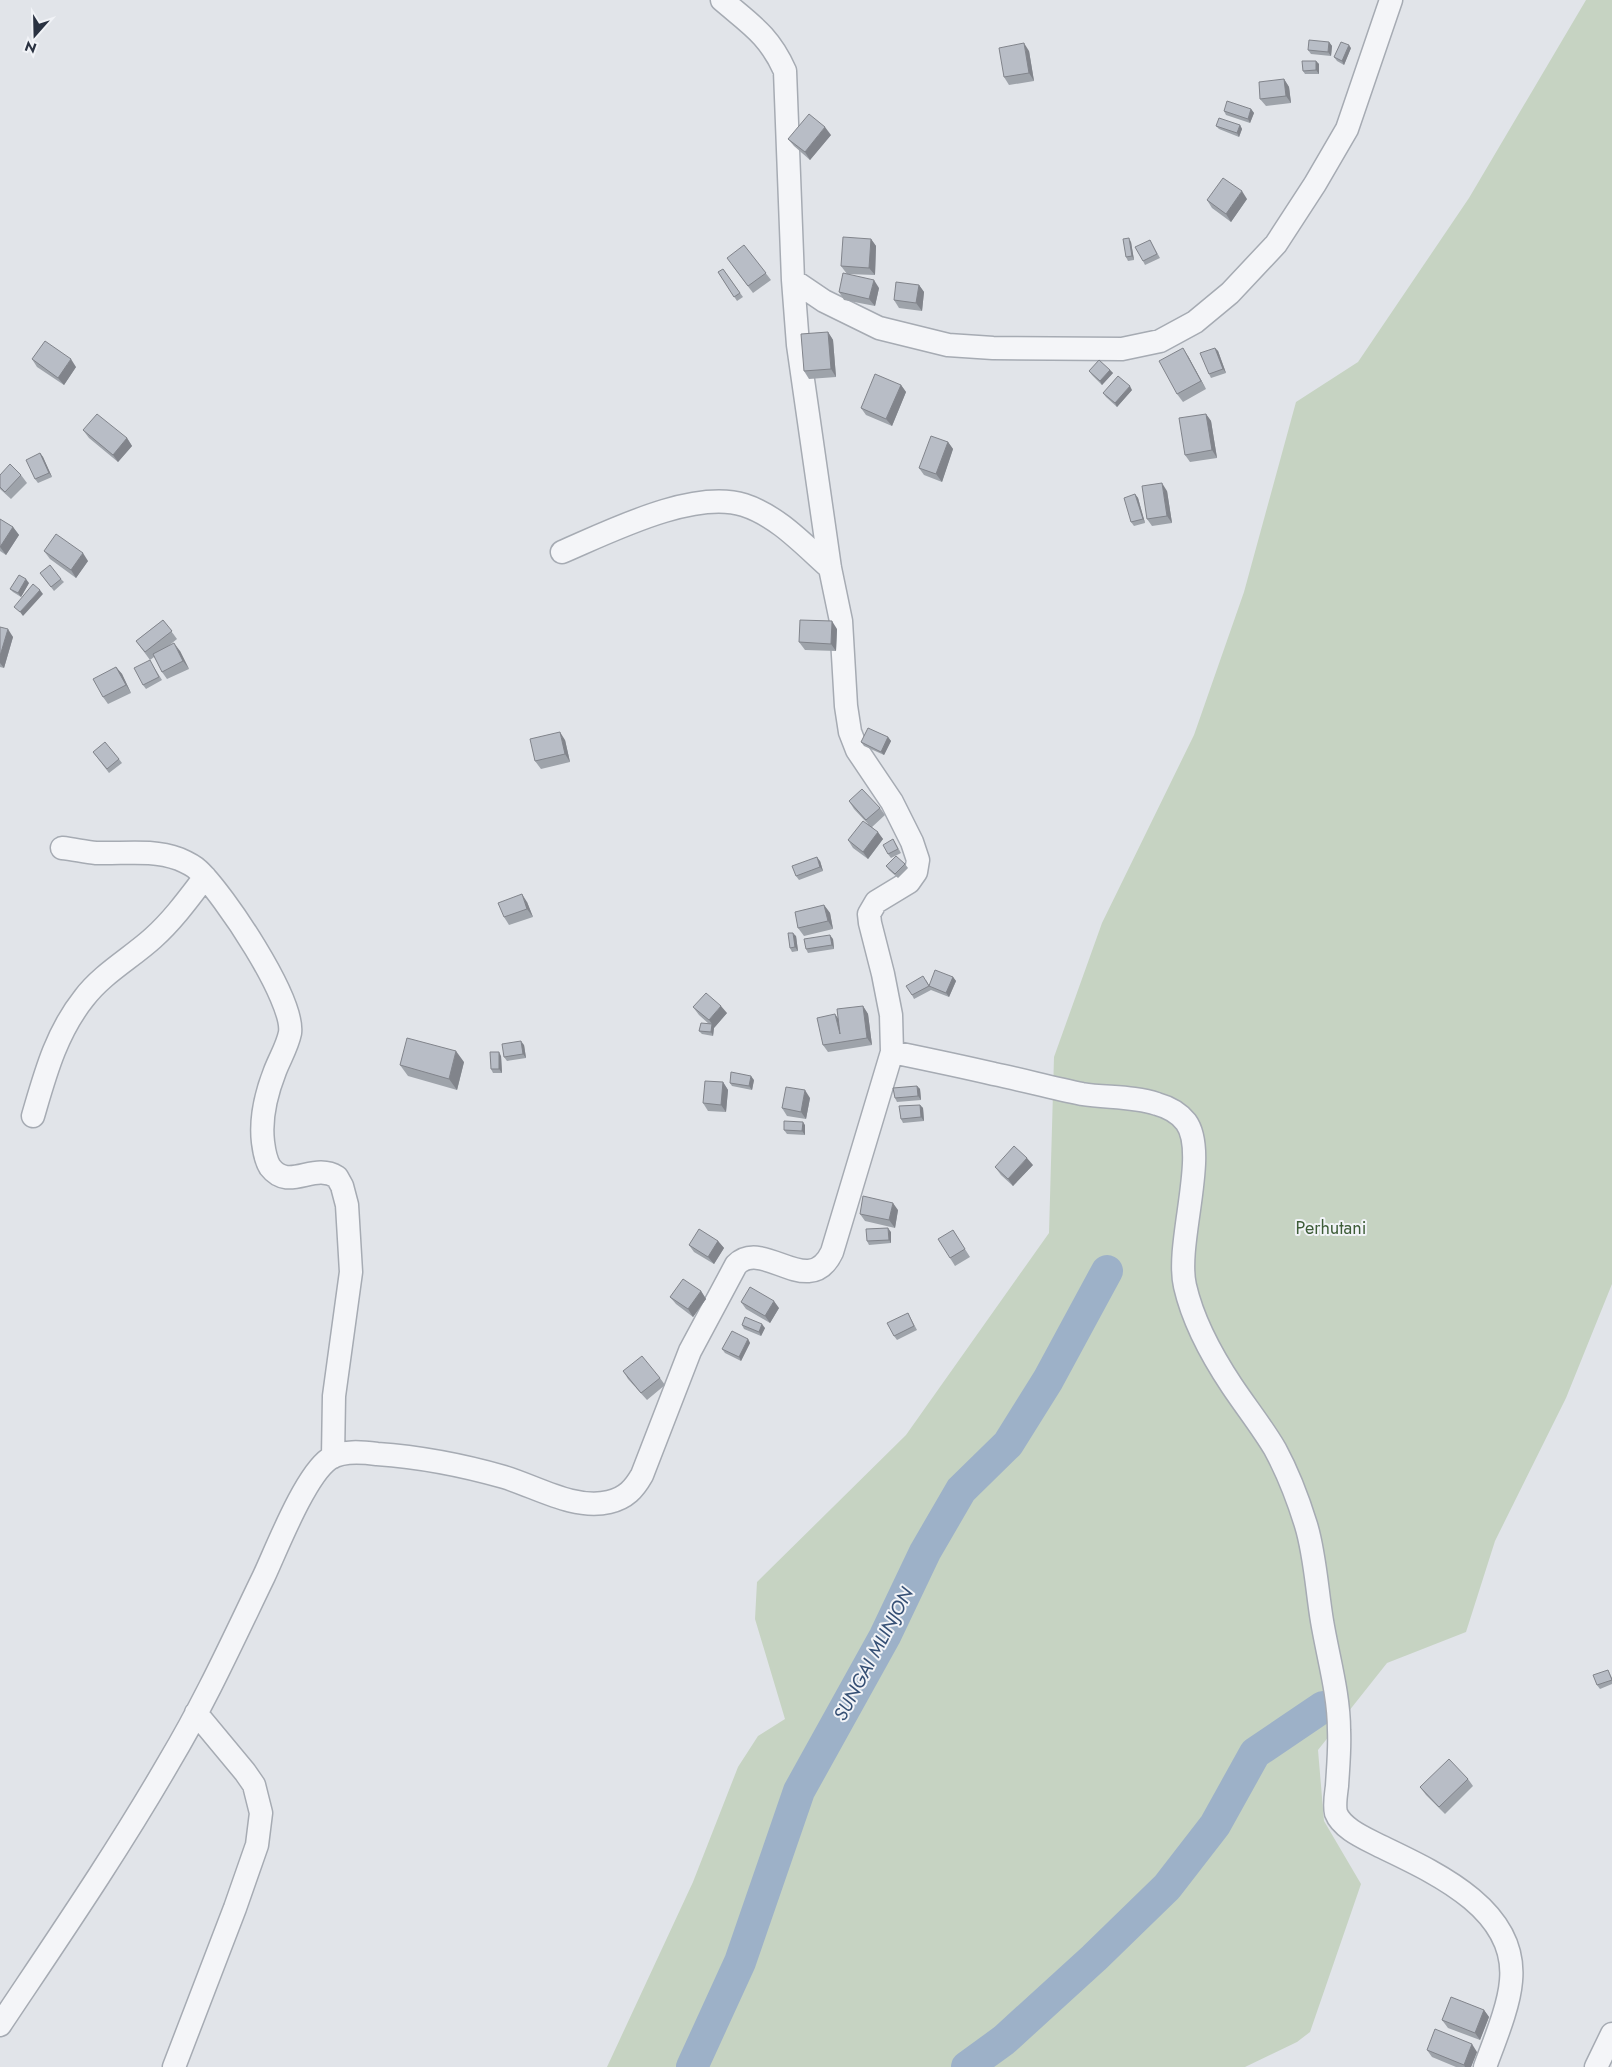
<svg xmlns="http://www.w3.org/2000/svg" width="1612" height="2067" font-family="Jost,sans-serif">
<rect width="100%" height="100%" fill="#e1e4e9"/>
<path fill="#c6d3c2" d="M 1586,0 L 1612,0 L 1612,1284 L 1566,1398 L 1495,1541 L 1466,1632 L 1387,1663 L 1318,1750 L 1324,1821 L 1361,1884 L 1310,2032 L 1297,2042 L 1245,2067 L 607,2067 L 693,1882 L 738,1767 L 758,1736 L 785,1719 L 755,1619 L 757,1582 L 906,1435 L 1049,1233 L 1054,1057 L 1102,923 L 1194,735 L 1244,592 L 1296,402 L 1358,362 L 1469,198 Z"/>
<g fill="none" stroke-linecap="round" stroke-linejoin="round">
<path stroke="#9db1c8" stroke-width="32" d="M 692,2067 L 740,1962 L 799,1791 L 885,1636 L 925,1552 L 961,1490 L 1008,1444 L 1048,1380 L 1107,1271
M 967,2067 L 1004,2040 L 1094,1958 L 1167,1887 L 1215,1825 L 1255,1753 L 1323,1707"/>
<g stroke="#a6abb3" stroke-width="25">
<path id="minor" d="M 793,280 L 824,301 L 879,328 L 948,345 L 993,348 L 1122,349 L 1160,341 L 1195,322 L 1230,293 L 1276,244 L 1315,184 L 1347,129 L 1391,0
M 562,552 C 609,532 693,489 744,505 C 778,516 804,545 830,568
M 62,848 C 73,849 85,852 96,853 C 124,854 151,849 179,859 C 186,862 193,865 198,870 C 223,893 295,1000 290,1033 C 287,1047 280,1058 275,1071 C 266,1094 260,1117 263,1142 C 264,1150 265,1159 270,1167 C 289,1192 313,1162 337,1177 L 342,1186 L 347,1205 L 351,1272 L 334,1396 L 333,1457
M 892,1052 C 926,1059 960,1066 994,1074 C 1023,1080 1052,1088 1082,1094 C 1107,1098 1133,1096 1157,1104 C 1168,1107 1179,1113 1186,1122 C 1209,1153 1175,1244 1185,1286 C 1193,1321 1212,1356 1232,1386 C 1246,1407 1262,1427 1275,1449 C 1288,1473 1298,1499 1306,1525 C 1315,1554 1317,1591 1322,1621 C 1328,1657 1339,1694 1339,1730 C 1340,1749 1338,1768 1337,1786 C 1336,1794 1334,1805 1336,1813 C 1342,1829 1367,1839 1380,1846 C 1434,1872 1518,1909 1511,1981 C 1509,2007 1494,2042 1485,2067
M 33,1116 C 45,1075 56,1033 84,998 C 102,974 131,958 153,938 C 173,920 189,898 205,877
M 0,2025 C 58,1938 117,1852 169,1762 C 205,1702 234,1638 264,1576 C 277,1548 305,1476 329,1459 C 342,1450 362,1452 377,1454 C 420,1457 462,1465 504,1477 C 537,1487 574,1510 609,1502 C 626,1498 634,1489 642,1475 L 690,1351 L 736,1265 C 763,1237 809,1301 832,1252 L 892,1052 L 891,1015 L 883,974 L 870,923 L 869,914 L 876,902 L 909,882 L 916,872 L 918,860 L 912,842 L 892,802 L 857,750 L 850,732 L 846,706 L 841,621 L 830,568 L 798,345 L 793,280 L 785,71 C 769,35 750,24 722,0
M 174,2067 L 235,1908 L 257,1845 L 261,1813 L 254,1785 L 245,1772 L 196,1713
M 1596,2067 L 1612,2034"/>
</g>
<use href="#minor" stroke="#f4f5f8" stroke-width="22"/>
</g>
<path fill="#9ea3aa" d="M 1329,42 L 1332,46 L 1331,56 L 1311,54 L 1308,50 Z
M 1351,48 L 1344,65 L 1337,61 L 1334,57 Z
M 1029,51 L 1034,81 L 1009,85 L 1004,77 Z
M 1316,61 L 1319,64 L 1319,74 L 1305,74 L 1303,71 Z
M 1284,79 L 1289,87 L 1291,103 L 1266,106 L 1260,99 Z
M 1251,109 L 1254,113 L 1250,123 L 1226,115 L 1224,111 Z
M 1240,125 L 1242,129 L 1239,137 L 1219,129 L 1216,126 Z
M 831,135 L 810,160 L 794,146 L 788,139 Z
M 1247,199 L 1231,222 L 1212,208 L 1207,200 Z
M 871,239 L 876,246 L 875,275 L 847,274 L 841,266 Z
M 1150,240 L 1160,258 L 1145,265 L 1143,261 Z
M 1131,242 L 1134,260 L 1128,261 L 1126,257 Z
M 744,245 L 771,280 L 753,293 L 732,265 Z
M 723,269 L 743,297 L 737,301 L 718,272 Z
M 919,285 L 924,292 L 922,311 L 899,308 L 894,300 Z
M 879,288 L 875,306 L 844,300 L 839,292 Z
M 828,332 L 833,340 L 836,377 L 809,379 L 804,371 Z
M 1215,348 L 1218,351 L 1226,373 L 1211,378 L 1209,374 Z
M 1188,356 L 1206,389 L 1183,402 L 1177,394 Z
M 32,359 L 76,367 L 64,385 L 37,367 Z
M 1110,370 L 1113,373 L 1102,385 L 1092,375 L 1089,371 Z
M 901,385 L 906,392 L 892,426 L 866,415 L 861,408 Z
M 1132,390 L 1117,407 L 1106,397 L 1103,393 Z
M 1206,414 L 1211,421 L 1217,458 L 1190,462 L 1185,455 Z
M 83,430 L 127,438 L 132,446 L 118,462 L 89,438 Z
M 948,442 L 953,449 L 942,482 L 924,475 L 919,468 Z
M 40,453 L 43,457 L 52,477 L 38,483 L 35,479 Z
M 0,475 L 21,475 L 27,483 L 11,499 L 0,489 Z
M 1167,491 L 1172,523 L 1152,526 L 1147,519 Z
M 1135,494 L 1138,498 L 1145,523 L 1134,526 L 1131,522 Z
M 0,519 L 13,527 L 19,535 L 6,555 L 0,551 Z
M 44,551 L 88,561 L 76,578 L 50,559 Z
M 40,573 L 61,579 L 64,582 L 54,591 Z
M 29,583 L 21,597 L 13,592 L 10,589 Z
M 163,620 L 177,639 L 166,648 L 180,651 L 189,669 L 167,679 L 162,672 L 154,657 L 150,660 L 136,641 Z
M 0,627 L 13,637 L 4,668 L 0,667 Z
M 837,629 L 836,651 L 805,650 L 799,642 Z
M 152,664 L 162,680 L 146,689 L 143,685 Z
M 116,667 L 122,674 L 131,693 L 108,704 L 103,697 Z
M 888,737 L 891,741 L 884,755 L 864,746 L 861,742 Z
M 565,740 L 570,762 L 541,769 L 535,761 Z
M 93,752 L 119,759 L 122,763 L 109,773 Z
M 849,801 L 880,808 L 885,815 L 872,827 L 883,839 L 868,859 L 853,848 L 848,840 L 868,824 L 854,809 Z
M 893,839 L 901,853 L 891,858 L 888,854 Z
M 820,861 L 823,871 L 799,880 L 796,876 Z
M 905,864 L 908,868 L 898,878 L 889,870 L 886,866 Z
M 527,902 L 533,917 L 509,925 L 504,917 Z
M 824,905 L 830,913 L 833,929 L 804,936 L 798,928 Z
M 796,936 L 798,951 L 792,952 L 790,948 Z
M 833,939 L 834,949 L 808,953 L 806,949 Z
M 953,977 L 956,981 L 949,997 L 931,990 L 914,999 L 912,995 L 926,980 L 929,985 Z
M 863,1006 L 868,1014 L 872,1045 L 828,1052 L 823,1045 L 838,1019 Z
M 693,1007 L 727,1013 L 714,1028 L 713,1036 L 702,1034 L 699,1031 L 709,1024 L 699,1015 Z
M 524,1045 L 526,1058 L 507,1061 L 504,1057 Z
M 501,1056 L 502,1073 L 493,1073 L 491,1069 Z
M 464,1062 L 457,1090 L 408,1076 L 400,1065 Z
M 754,1080 L 752,1090 L 732,1086 L 730,1083 Z
M 723,1082 L 728,1090 L 726,1112 L 708,1111 L 703,1103 Z
M 917,1086 L 920,1089 L 921,1100 L 897,1102 L 895,1098 Z
M 810,1098 L 806,1119 L 787,1116 L 782,1108 Z
M 920,1105 L 923,1108 L 924,1121 L 903,1123 L 901,1119 Z
M 805,1125 L 805,1135 L 787,1134 L 784,1130 Z
M 1033,1165 L 1013,1186 L 1001,1175 L 995,1167 Z
M 898,1210 L 895,1228 L 865,1221 L 860,1214 Z
M 953,1230 L 970,1257 L 955,1266 L 950,1258 Z
M 891,1232 L 891,1243 L 869,1245 L 867,1241 Z
M 718,1241 L 724,1248 L 714,1264 L 694,1252 L 689,1245 Z
M 701,1291 L 706,1299 L 693,1317 L 676,1304 L 670,1297 Z
M 741,1302 L 779,1308 L 770,1323 L 746,1309 Z
M 908,1313 L 917,1330 L 897,1340 L 894,1336 Z
M 742,1325 L 765,1328 L 761,1336 L 744,1329 Z
M 748,1339 L 750,1343 L 741,1361 L 725,1353 L 722,1349 Z
M 623,1371 L 660,1378 L 665,1385 L 647,1400 L 628,1379 Z
M 1608,1670 L 1612,1678 L 1612,1684 L 1600,1689 L 1597,1685 Z
M 1468,1779 L 1473,1786 L 1445,1814 L 1426,1795 L 1420,1787 Z
M 1484,2010 L 1489,2017 L 1480,2040 L 1448,2028 L 1442,2020 Z
M 1427,2050 L 1477,2052 L 1471,2067 L 1456,2067 L 1432,2057 Z"/>
<path fill="#81848b" d="M 1329,42 L 1332,46 L 1331,56 L 1328,52 Z
M 1024,43 L 1029,51 L 1034,81 L 1029,73 Z
M 1349,45 L 1351,48 L 1344,65 L 1342,61 Z
M 1316,61 L 1319,64 L 1319,74 L 1316,70 Z
M 1284,79 L 1289,87 L 1291,103 L 1286,96 Z
M 1251,109 L 1254,113 L 1250,123 L 1248,119 Z
M 1240,125 L 1242,129 L 1239,137 L 1237,133 Z
M 825,127 L 831,135 L 810,160 L 805,152 Z
M 1242,191 L 1247,199 L 1231,222 L 1226,214 Z
M 1129,238 L 1131,242 L 1134,260 L 1132,256 Z
M 871,239 L 876,246 L 875,275 L 869,268 Z
M 874,280 L 879,288 L 875,306 L 869,299 Z
M 919,285 L 924,292 L 922,311 L 916,303 Z
M 828,332 L 833,340 L 836,377 L 831,369 Z
M 1183,348 L 1188,356 L 1206,389 L 1201,381 Z
M 1215,348 L 1218,351 L 1226,373 L 1223,369 Z
M 71,359 L 76,367 L 64,385 L 58,378 Z
M 1110,370 L 1113,373 L 1102,385 L 1100,381 Z
M 901,385 L 906,392 L 892,426 L 886,419 Z
M 1130,386 L 1132,390 L 1117,407 L 1115,403 Z
M 1206,414 L 1211,421 L 1217,458 L 1212,450 Z
M 127,438 L 132,446 L 118,462 L 113,455 Z
M 948,442 L 953,449 L 942,482 L 936,474 Z
M 40,453 L 43,457 L 52,477 L 49,473 Z
M 1162,483 L 1167,491 L 1172,523 L 1167,516 Z
M 1135,494 L 1138,498 L 1145,523 L 1143,519 Z
M 13,527 L 19,535 L 6,555 L 0,547 Z
M 83,553 L 88,561 L 76,578 L 71,570 Z
M 26,579 L 29,583 L 21,597 L 18,593 Z
M 40,590 L 43,594 L 23,616 L 20,612 Z
M 832,621 L 837,629 L 836,651 L 831,644 Z
M 8,629 L 13,637 L 4,668 L 0,663 L 0,656 Z
M 174,643 L 180,651 L 189,669 L 183,661 Z
M 116,667 L 122,674 L 131,693 L 126,685 Z
M 560,732 L 565,740 L 570,762 L 565,754 Z
M 888,737 L 891,741 L 884,755 L 881,752 Z
M 878,832 L 883,839 L 868,859 L 863,852 Z
M 817,857 L 820,861 L 823,871 L 820,867 Z
M 522,894 L 527,902 L 533,917 L 527,909 Z
M 824,905 L 830,913 L 833,929 L 828,921 Z
M 793,933 L 796,936 L 798,951 L 795,947 Z
M 830,935 L 833,939 L 834,949 L 832,945 Z
M 953,977 L 956,981 L 949,997 L 946,993 Z
M 721,1006 L 727,1013 L 714,1028 L 713,1036 L 711,1032 L 712,1024 L 709,1020 Z
M 863,1006 L 868,1014 L 872,1045 L 867,1038 Z
M 835,1014 L 840,1021 L 840,1034 Z
M 521,1041 L 524,1045 L 526,1058 L 523,1054 Z
M 456,1051 L 464,1062 L 457,1090 L 449,1079 Z
M 499,1052 L 501,1056 L 502,1073 L 499,1069 Z
M 751,1076 L 754,1080 L 752,1090 L 749,1086 Z
M 723,1082 L 728,1090 L 726,1112 L 721,1105 Z
M 917,1086 L 920,1089 L 921,1100 L 918,1096 Z
M 805,1090 L 810,1098 L 806,1119 L 801,1112 Z
M 920,1105 L 923,1108 L 924,1121 L 921,1117 Z
M 803,1122 L 805,1125 L 805,1135 L 802,1131 Z
M 1027,1158 L 1033,1165 L 1013,1186 L 1008,1179 Z
M 893,1203 L 898,1210 L 895,1228 L 889,1220 Z
M 888,1228 L 891,1232 L 891,1243 L 889,1240 Z
M 718,1241 L 724,1248 L 714,1264 L 708,1257 Z
M 701,1291 L 706,1299 L 693,1317 L 688,1309 Z
M 774,1301 L 779,1308 L 770,1323 L 765,1316 Z
M 762,1324 L 765,1328 L 761,1336 L 759,1332 Z
M 748,1339 L 750,1343 L 741,1361 L 739,1357 Z
M 1484,2010 L 1489,2017 L 1480,2040 L 1475,2033 Z
M 1472,2044 L 1477,2052 L 1471,2067 L 1465,2067 L 1464,2065 Z"/>
<path fill="#b8bdc6" stroke="#81848b" d="M 1309,40 L 1329,42 L 1328,52 L 1308,50 Z
M 1341,42 L 1349,45 L 1342,61 L 1334,57 Z
M 1024,43 L 1029,73 L 1004,77 L 999,48 Z
M 1302,61 L 1316,61 L 1316,70 L 1303,71 Z
M 1284,79 L 1286,96 L 1260,99 L 1259,82 Z
M 1227,101 L 1251,109 L 1248,119 L 1224,111 Z
M 809,114 L 825,127 L 805,152 L 788,139 Z
M 1219,118 L 1240,125 L 1237,133 L 1216,126 Z
M 1223,178 L 1242,191 L 1226,214 L 1207,200 Z
M 843,237 L 871,239 L 869,268 L 841,266 Z
M 1129,238 L 1132,256 L 1126,257 L 1123,239 Z
M 1150,240 L 1157,254 L 1143,261 L 1135,247 Z
M 744,245 L 766,273 L 748,286 L 727,258 Z
M 723,269 L 740,293 L 734,297 L 718,272 Z
M 843,273 L 874,280 L 869,299 L 839,292 Z
M 896,282 L 919,285 L 916,303 L 894,300 Z
M 828,332 L 831,369 L 804,371 L 801,334 Z
M 45,341 L 71,359 L 58,378 L 32,359 Z
M 1183,348 L 1201,381 L 1177,394 L 1159,361 Z
M 1215,348 L 1223,369 L 1209,374 L 1200,353 Z
M 1099,360 L 1110,370 L 1100,381 L 1089,371 Z
M 875,374 L 901,385 L 886,419 L 861,408 Z
M 1118,376 L 1130,386 L 1115,403 L 1103,393 Z
M 97,414 L 127,438 L 113,455 L 83,430 Z
M 1206,414 L 1212,450 L 1185,455 L 1179,418 Z
M 931,436 L 948,442 L 936,474 L 919,468 Z
M 40,453 L 49,473 L 35,479 L 26,460 Z
M 10,464 L 21,475 L 5,492 L 0,487 L 0,475 Z
M 1162,483 L 1167,516 L 1147,519 L 1142,486 Z
M 1135,494 L 1143,519 L 1131,522 L 1124,498 Z
M 0,519 L 13,527 L 0,547 Z
M 56,534 L 83,553 L 71,570 L 44,551 Z
M 50,565 L 61,579 L 51,587 L 40,573 Z
M 19,575 L 26,579 L 18,593 L 10,589 Z
M 33,584 L 40,590 L 20,612 L 14,607 Z
M 163,620 L 172,631 L 145,652 L 136,641 Z
M 800,620 L 832,621 L 831,644 L 799,642 Z
M 0,627 L 8,629 L 0,656 Z
M 174,643 L 183,661 L 162,672 L 153,654 Z
M 150,660 L 159,677 L 143,685 L 134,668 Z
M 116,667 L 126,685 L 103,697 L 93,679 Z
M 868,728 L 888,737 L 881,752 L 861,742 Z
M 560,732 L 565,754 L 535,761 L 530,739 Z
M 105,742 L 119,759 L 107,769 L 93,752 Z
M 862,789 L 880,808 L 866,820 L 849,801 Z
M 863,821 L 878,832 L 863,852 L 848,840 Z
M 893,839 L 898,849 L 888,854 L 883,845 Z
M 896,856 L 905,864 L 895,874 L 886,866 Z
M 817,857 L 820,867 L 796,876 L 792,866 Z
M 522,894 L 527,909 L 504,917 L 498,903 Z
M 824,905 L 828,921 L 798,928 L 795,912 Z
M 788,933 L 793,933 L 795,947 L 790,948 Z
M 830,935 L 832,945 L 806,949 L 804,939 Z
M 935,970 L 953,977 L 946,993 L 929,986 Z
M 923,976 L 929,986 L 912,995 L 906,986 Z
M 706,993 L 721,1006 L 709,1020 L 693,1007 Z
M 863,1006 L 867,1038 L 823,1045 L 817,1018 L 835,1014 L 840,1034 L 837,1009 Z
M 701,1023 L 712,1024 L 711,1032 L 699,1031 Z
M 407,1038 L 456,1051 L 449,1079 L 400,1065 Z
M 521,1041 L 523,1054 L 504,1057 L 502,1044 Z
M 490,1052 L 499,1052 L 499,1069 L 491,1069 Z
M 731,1072 L 751,1076 L 749,1086 L 730,1083 Z
M 705,1081 L 723,1082 L 721,1105 L 703,1103 Z
M 917,1086 L 918,1096 L 895,1098 L 893,1088 Z
M 786,1087 L 805,1090 L 801,1112 L 782,1108 Z
M 920,1105 L 921,1117 L 901,1119 L 899,1106 Z
M 784,1121 L 803,1122 L 802,1131 L 784,1130 Z
M 1014,1146 L 1027,1158 L 1008,1179 L 995,1167 Z
M 863,1196 L 893,1203 L 889,1220 L 860,1214 Z
M 888,1228 L 889,1240 L 867,1241 L 866,1229 Z
M 699,1229 L 718,1241 L 708,1257 L 689,1245 Z
M 953,1230 L 965,1249 L 950,1258 L 938,1239 Z
M 683,1279 L 701,1291 L 688,1309 L 670,1297 Z
M 750,1287 L 774,1301 L 765,1316 L 741,1302 Z
M 908,1313 L 914,1326 L 894,1336 L 887,1323 Z
M 745,1317 L 762,1324 L 759,1332 L 742,1325 Z
M 732,1331 L 748,1339 L 739,1357 L 722,1349 Z
M 642,1356 L 660,1378 L 641,1393 L 623,1371 Z
M 1608,1670 L 1612,1680 L 1597,1685 L 1593,1675 Z
M 1449,1759 L 1468,1779 L 1439,1807 L 1420,1787 Z
M 1451,1997 L 1484,2010 L 1475,2033 L 1442,2020 Z
M 1435,2029 L 1472,2044 L 1464,2065 L 1427,2050 Z"/>
<g text-anchor="middle" stroke-width="4" stroke-linejoin="round" paint-order="stroke">
<g font-size="18" fill="#3d5c37" stroke="#f1f3f7">
<text x="1331" y="1234">Perhutani</text>
</g>
<g font-size="19" font-style="italic" fill="#354f74" stroke="#f1f3f7">
<text transform="translate(873 1654) rotate(-62)" y="7">SUNGAI MLINJON</text>
</g>
</g>
<g transform="translate(35 35) rotate(200)" stroke="#f1f3f7" stroke-width="4" paint-order="stroke">
<path d="M0-4L9 19L0 12L-9 19Z" fill="#2a3241"/>
<text y="-8" font-size="14" font-weight="bold" text-anchor="middle" fill="#2a3241">N</text>
</g>
</svg>
